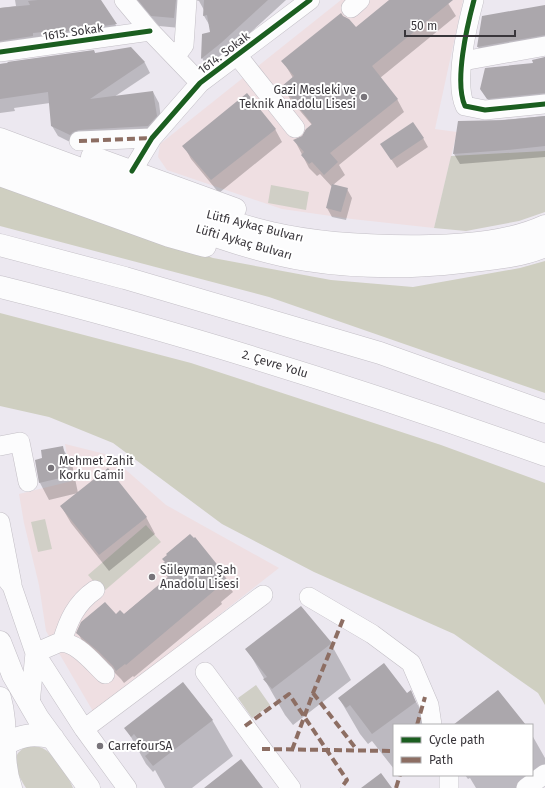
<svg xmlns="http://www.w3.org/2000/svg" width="545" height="788" font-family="'Fira Sans',sans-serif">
<rect width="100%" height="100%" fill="#ece8f0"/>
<path fill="#efdfe2" d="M 341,0 L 463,0 L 435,129 L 457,132 L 434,228 L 352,219 L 282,209 L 167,170 L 158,157 L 160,144 Z
M 65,444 L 109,455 L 166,505 L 279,568 L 94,713 L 46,631 L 39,585 L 24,523 L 19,494 L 72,481 Z"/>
<path fill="#d0cfc6" d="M 545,151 L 545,212 L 519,221 L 466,231 L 434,228 L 451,156 Z
M 271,185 L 309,192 L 306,210 L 268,203 Z
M 45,519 L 52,549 L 38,552 L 31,522 Z
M 146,525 L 161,542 L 103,592 L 88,575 Z
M 256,685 L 270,705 L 252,718 L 238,698 Z
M 28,746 C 34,746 39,746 44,749 C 54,754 69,777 73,788 L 26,788 C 16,772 7,755 28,746 Z"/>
<path fill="#cfcfc1" d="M 0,185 L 213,258 L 331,280 L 413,287 L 520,268 L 545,261 L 545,393 L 269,297 L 0,226 Z
M 0,313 L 191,363 L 441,445 L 545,483 L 545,705 L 538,693 L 454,634 L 314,572 L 222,524 L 113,443 L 49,417 L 0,406 Z"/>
<path fill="#0003" d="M 15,0 L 100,0 L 122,35 L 0,52 L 0,8 L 16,6 Z
M 134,0 L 194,0 L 180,28 L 159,26 L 140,4 Z
M 195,0 L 286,0 L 227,54 L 208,69 L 202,58 L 203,34 L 211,33 L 210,26 L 204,16 L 204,10 L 199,1 Z
M 390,0 L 446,0 L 456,16 L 380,78 L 397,99 L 404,112 L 339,165 L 345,175 L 333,185 L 347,189 L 352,198 L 346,220 L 332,217 L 327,208 L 333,188 L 320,174 L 317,176 L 309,168 L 295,141 L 303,137 L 312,125 L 290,99 L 283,86 L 293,78 L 283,61 L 342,16 L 356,28 Z
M 545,6 L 545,46 L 484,58 L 478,47 L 483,17 Z
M 131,48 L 145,63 L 150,73 L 114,97 L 153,92 L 159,103 L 162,127 L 76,145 L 58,136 L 52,126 L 50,103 L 14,108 L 15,111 L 0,113 L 0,64 L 94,51 L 95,54 Z
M 545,57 L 545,104 L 494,109 L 481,89 L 534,64 Z
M 545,116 L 545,157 L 460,164 L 454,154 L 502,120 Z
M 275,129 L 282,142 L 219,193 L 191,159 L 184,146 Z
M 423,138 L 428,147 L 397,168 L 387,153 Z
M 62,447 L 72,464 L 78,493 L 146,517 L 155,534 L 109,571 L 71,523 L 61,506 L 78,493 L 49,500 L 40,483 L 43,459 Z
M 164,564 L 223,573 L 231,586 L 230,588 L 233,592 L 221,602 L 222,604 L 134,677 L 133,676 L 124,683 L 121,679 L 106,664 L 85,646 L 78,633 L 115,615 L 123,615 L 168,578 L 166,574 L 169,571 Z
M 331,644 L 351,680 L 293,725 L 285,715 L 247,649 Z
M 183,684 L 212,720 L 233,756 L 192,788 L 165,788 L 155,770 L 153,772 L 146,764 L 126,728 Z
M 410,692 L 430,725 L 394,725 L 394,769 L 372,741 L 368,744 L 360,734 L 339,698 L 407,695 Z
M 532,735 L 545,758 L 545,766 L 517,788 L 476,788 L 470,778 L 468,779 L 465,775 L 532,775 Z"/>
<path fill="#aba7ac" d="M 38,0 L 101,0 L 117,24 L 63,32 L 62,30 L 33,33 L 33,36 L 0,41 L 0,8 L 30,5 L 28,1 Z
M 138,0 L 176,0 L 174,18 L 151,16 Z
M 204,0 L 268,0 L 221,43 L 201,59 L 202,34 L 210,32 L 207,15 L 203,16 Z
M 389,0 L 453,0 L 372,66 L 398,99 L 330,153 L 338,162 L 324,175 L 312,162 L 309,164 L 301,155 L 304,152 L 293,140 L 302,136 L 306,129 L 312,124 L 282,86 L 294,76 L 281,61 L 341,13 L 343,16 L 349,19 L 356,27 Z
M 545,5 L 545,35 L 477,47 L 482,16 Z
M 131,47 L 145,62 L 90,99 L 153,91 L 157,116 L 148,126 L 79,130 L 73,132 L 70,135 L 51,126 L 48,92 L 0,99 L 0,64 L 8,63 L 7,62 L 94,50 L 95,53 Z
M 545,57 L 545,93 L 487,99 L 480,89 L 485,68 L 533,63 L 532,60 Z
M 247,93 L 276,129 L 211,180 L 182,146 Z
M 545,116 L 545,146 L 507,150 L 453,154 L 458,121 L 505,120 Z
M 413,122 L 424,138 L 391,160 L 380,144 Z
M 332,184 L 348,188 L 341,212 L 326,208 Z
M 63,446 L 69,476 L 39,483 L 35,460 L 42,458 L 41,450 Z
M 108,468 L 147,517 L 99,555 L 60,506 Z
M 190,534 L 194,538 L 195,537 L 224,573 L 223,575 L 226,579 L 214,589 L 215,590 L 126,665 L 125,664 L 116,671 L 113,666 L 98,651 L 76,633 L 81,622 L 105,602 L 116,614 L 120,610 L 124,614 L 168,577 L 165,573 L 169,570 L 163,563 L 165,562 L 162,559 L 167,555 L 166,554 Z
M 301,606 L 332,643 L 272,689 L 263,679 L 267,677 L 245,649 Z
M 384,663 L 407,693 L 411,690 L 416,702 L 372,734 L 350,705 L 346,708 L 338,698 Z
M 183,682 L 213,720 L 153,766 L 145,756 L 149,753 L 134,734 L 131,737 L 124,728 Z
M 498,690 L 526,725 L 453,725 Z
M 241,759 L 263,788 L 204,788 Z
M 381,773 L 392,788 L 361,788 Z"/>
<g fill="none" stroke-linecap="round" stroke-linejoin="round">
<g stroke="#c3bfc6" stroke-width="20">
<path id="minor" d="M 124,0 L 150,31 L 200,83
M 474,0 C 467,26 454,82 465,106 L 485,110 L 545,104
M 351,8 L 360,0
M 0,52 L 150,31
M 237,55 L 295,128
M 175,57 L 184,45 L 187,0
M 463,61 L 545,46
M 79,141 L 152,138
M 132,171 L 152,138 L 200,83 L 310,0
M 0,446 L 20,442 L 28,482
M 0,522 L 12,584
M 0,571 L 12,586 L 35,653 L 84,729 L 127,788
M 309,597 L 372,634 L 411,663 L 429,705 L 432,725
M 62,642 C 68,621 76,603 95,590
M 205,672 L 291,788
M 30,704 L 35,653 L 58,643 C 75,639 94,664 105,674
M 84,729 L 263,595
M 449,775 L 449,788
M 526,788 L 545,774"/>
</g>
<g stroke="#c3bfc6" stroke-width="23">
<path id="major" d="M 0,139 C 48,157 96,175 145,192 C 186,207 228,223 271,233 C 323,245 376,247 430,246 C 468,245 510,242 545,226
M 0,157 C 57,178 113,199 170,220 C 214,236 259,252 306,260 C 357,268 411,268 462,262 C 490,259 520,257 545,246
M 92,157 L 235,209
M 0,175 L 169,236 L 205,246
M 0,642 L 13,675 L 38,718 L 89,788
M 0,698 C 9,729 0,757 11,788
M 0,747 C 19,736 31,732 53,738"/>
</g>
<g stroke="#c3bfc6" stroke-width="23">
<path id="highway" d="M 0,245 L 125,278 L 380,353 L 545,412
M 0,287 C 185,333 366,391 545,455"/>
</g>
<use href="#minor" stroke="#fcfcfd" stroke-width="19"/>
<use href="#major" stroke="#fcfcfd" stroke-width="22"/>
<use href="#highway" stroke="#fcfcfd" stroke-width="22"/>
<path stroke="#8d6e63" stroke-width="4" stroke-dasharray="8 4" stroke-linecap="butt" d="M 79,141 L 152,138
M 313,693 L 357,750
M 417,725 L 425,697
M 245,726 L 289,694 L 347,780 L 341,788
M 262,749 L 394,751
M 292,750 L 313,693 L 344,617
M 396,788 L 400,775"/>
<g stroke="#fff" stroke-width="8">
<path id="cycleway" d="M 474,0 C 467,26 454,82 465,106 L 485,110 L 545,104
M 0,52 L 150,31
M 132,171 L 152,138 L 200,83 L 310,0"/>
</g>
<use href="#cycleway" stroke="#1b5e20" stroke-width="5"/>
</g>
<g fill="#78747a" stroke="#fff" stroke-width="1.5">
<circle cx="364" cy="97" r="4"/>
<circle cx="51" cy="468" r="4"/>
<circle cx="152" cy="577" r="4"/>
<circle cx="100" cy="746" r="4"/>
</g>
<g text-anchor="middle" stroke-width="4" stroke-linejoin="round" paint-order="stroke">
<g font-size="12" fill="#39363b" stroke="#fff">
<text transform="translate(73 32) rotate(-8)" y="4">1615. Sokak</text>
<text transform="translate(224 53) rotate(-37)" y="4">1614. Sokak</text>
<text transform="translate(255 226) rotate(14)" y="4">Lütfi Aykaç Bulvarı</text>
<text transform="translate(244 242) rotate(16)" y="4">Lüfti Aykaç Bulvarı</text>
<text transform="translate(275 364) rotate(17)" y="4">2. Çevre Yolu</text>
</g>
<g font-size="12" fill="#39363b" stroke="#fff" text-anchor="start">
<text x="356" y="94" text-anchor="end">Gazi Mesleki ve<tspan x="356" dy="14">Teknik Anadolu Lisesi</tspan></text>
<text x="59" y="465">Mehmet Zahit<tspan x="59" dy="14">Korku Camii</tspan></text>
<text x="160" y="574">Süleyman Şah<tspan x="160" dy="14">Anadolu Lisesi</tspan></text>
<text x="108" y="750">CarrefourSA</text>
</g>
</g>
<rect x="393" y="724" width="140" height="52" fill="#ffffff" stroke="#b0afb1"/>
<rect x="401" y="737" width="20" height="6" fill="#1b5e20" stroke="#b0afb1"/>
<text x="429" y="744" font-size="12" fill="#39363b">Cycle path</text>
<rect x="401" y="757" width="20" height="6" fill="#8d6e63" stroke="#b0afb1"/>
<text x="429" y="764" font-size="12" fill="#39363b">Path</text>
<path d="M405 30v6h110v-6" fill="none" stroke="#39363b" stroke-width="2"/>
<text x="411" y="30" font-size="12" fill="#39363b" stroke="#ffffff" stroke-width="3" paint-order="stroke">50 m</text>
</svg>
